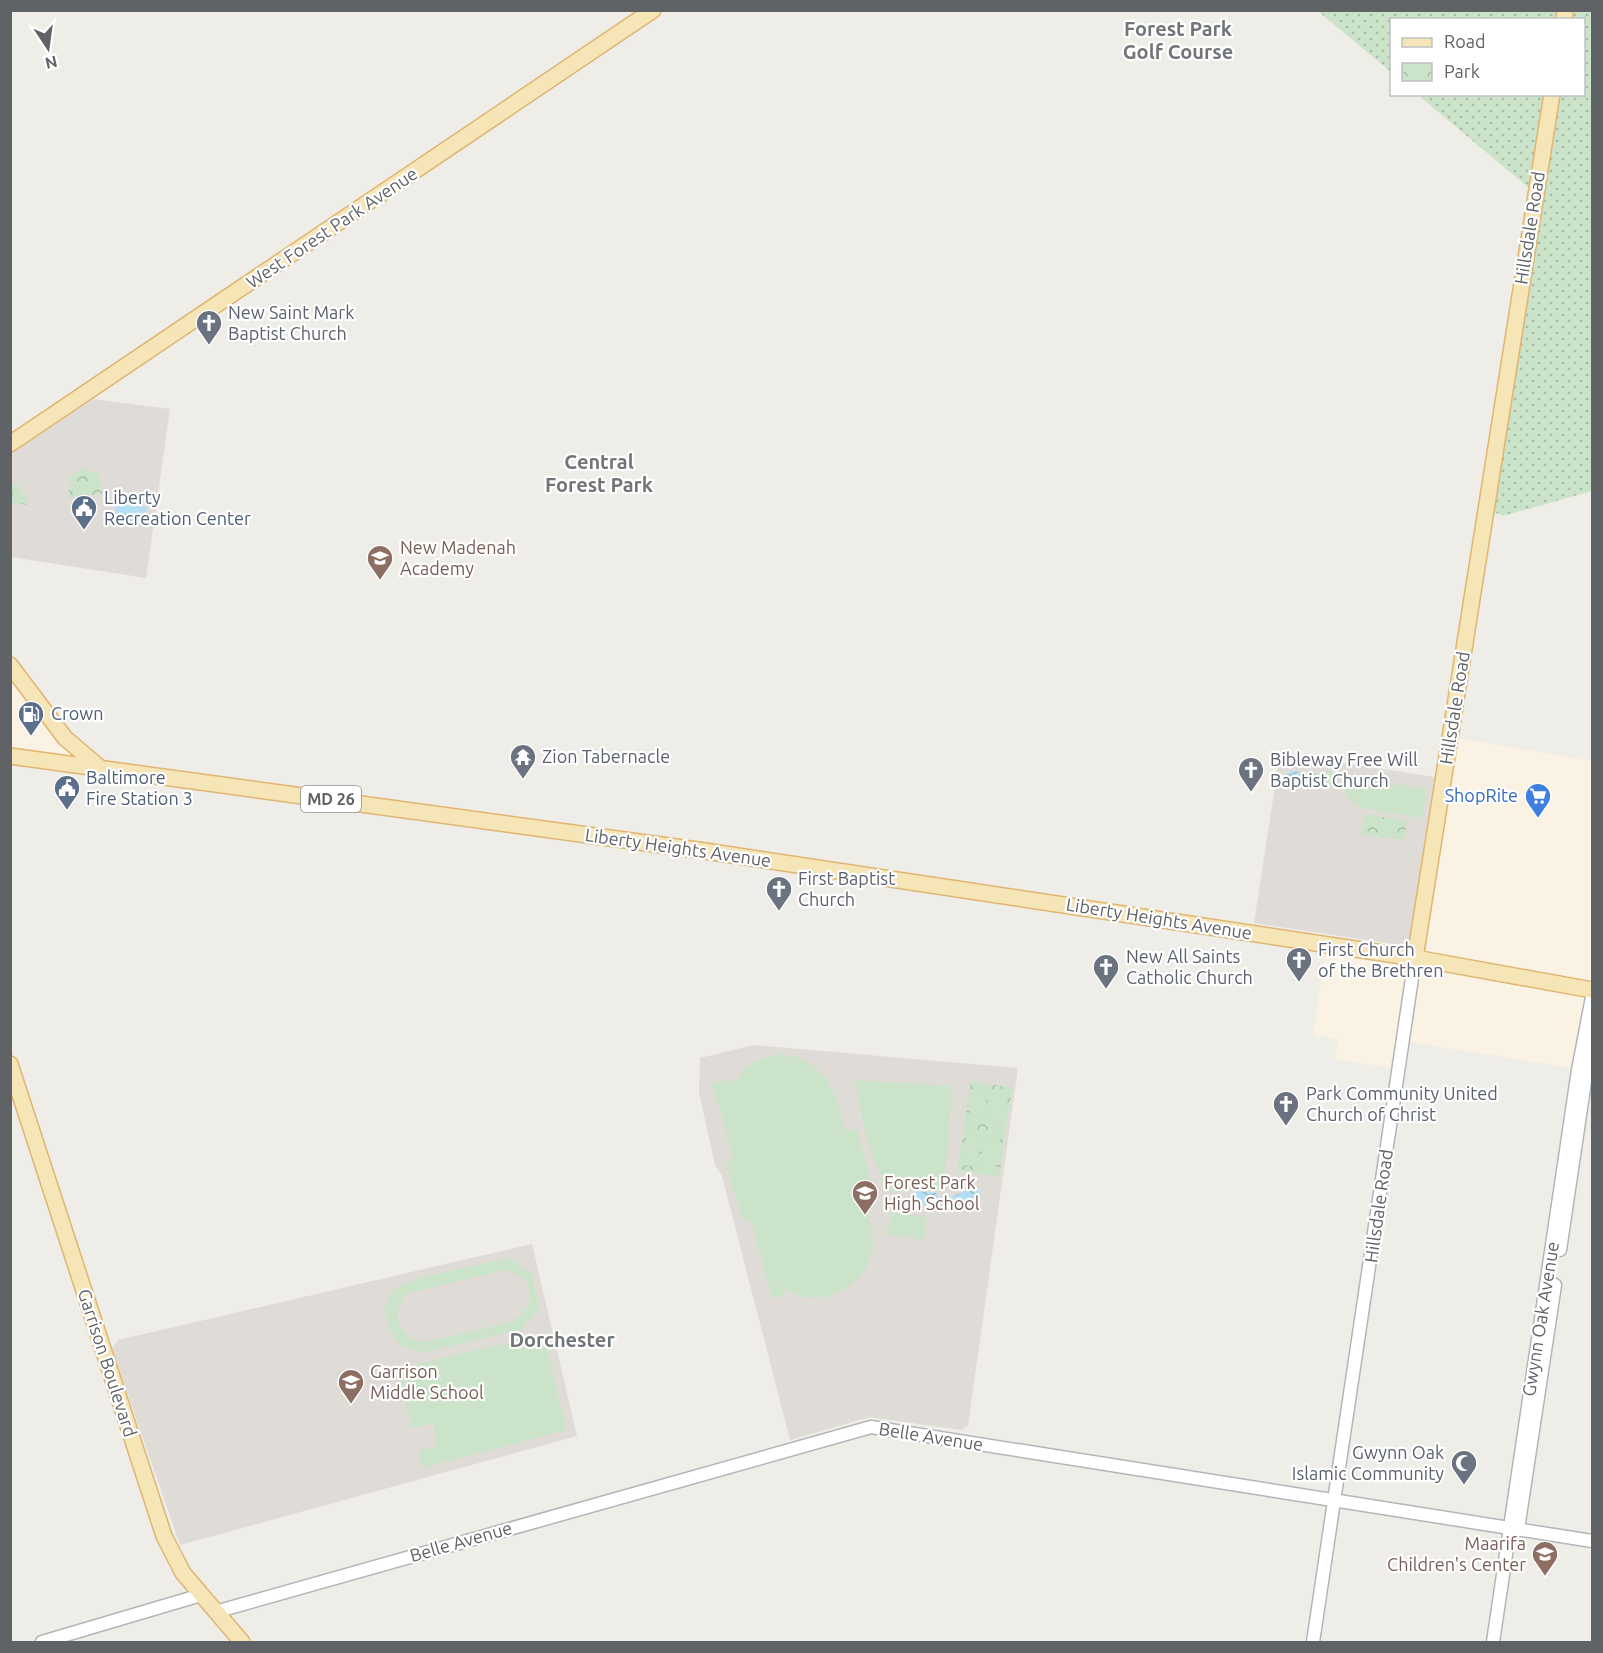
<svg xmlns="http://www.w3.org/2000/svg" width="1603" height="1653" font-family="Ubuntu,sans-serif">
<defs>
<pattern id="grass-dots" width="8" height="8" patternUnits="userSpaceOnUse" patternTransform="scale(1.5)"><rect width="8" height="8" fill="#cbe3c8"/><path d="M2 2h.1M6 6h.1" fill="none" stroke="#a8bca6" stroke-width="1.8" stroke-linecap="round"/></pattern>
<pattern id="park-crowns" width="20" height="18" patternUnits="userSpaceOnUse" patternTransform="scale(1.5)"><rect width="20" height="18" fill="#cbe3c8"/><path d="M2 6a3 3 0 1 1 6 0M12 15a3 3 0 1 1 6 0" fill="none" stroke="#a8bca6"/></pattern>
<pattern id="water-waves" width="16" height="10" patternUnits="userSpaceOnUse" patternTransform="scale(1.5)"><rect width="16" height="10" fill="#b3dff4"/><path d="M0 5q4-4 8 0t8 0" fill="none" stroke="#95b8c9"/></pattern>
</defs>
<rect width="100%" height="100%" fill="#efede8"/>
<path fill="#faf2e2" d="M 10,664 L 83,765 L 11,756 Z
M 1450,737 L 1592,761 L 1592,1071 L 1403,1041 L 1398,1069 L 1334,1059 L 1338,1039 L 1313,1035 L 1327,944 L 1409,955 Z"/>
<path fill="#dfdcd7" d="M 93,399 L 170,409 L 146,578 L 11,557 L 10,455 Z
M 1280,753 L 1434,777 L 1437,780 L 1411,943 L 1407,946 L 1254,923 Z
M 754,1045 L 1018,1068 L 968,1426 L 961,1430 L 870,1417 L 790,1440 L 722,1176 L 715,1165 L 699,1092 L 700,1058 Z
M 532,1244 L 577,1436 L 180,1545 L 112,1349 L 118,1340 Z"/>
<path fill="url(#grass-dots)" d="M 1318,11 L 1592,11 L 1592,491 L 1503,516 L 1494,512 L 1542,199 L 1418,95 L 1584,94 L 1584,20 L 1392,20 L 1391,72 Z"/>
<path fill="url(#park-crowns)" d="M 82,468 L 98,474 L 102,494 L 68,497 L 71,483 L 68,478 Z
M 16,483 L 28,500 L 27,505 L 11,502 L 11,486 Z
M 1332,771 L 1333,785 L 1316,787 L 1314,773 Z
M 1365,814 L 1407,821 L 1404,840 L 1361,834 Z
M 971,1081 L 1012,1088 L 999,1177 L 957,1170 Z"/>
<path fill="#cbe3c8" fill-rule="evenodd" d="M 1358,778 L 1427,789 L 1422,818 L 1363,808 L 1346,796 L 1345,782 Z
M 782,1054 C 826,1060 836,1093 845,1131 L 857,1129 L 873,1190 L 861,1193 C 864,1209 873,1227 873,1243 C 872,1286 817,1314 783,1287 L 785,1295 L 772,1298 L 751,1220 L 743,1222 L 726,1162 L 734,1159 L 712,1083 L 732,1079 L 734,1085 C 743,1065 761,1057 782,1054 Z
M 855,1080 L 948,1086 L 952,1092 L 944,1190 L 886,1192 L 866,1136 Z
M 973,1088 L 988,1090 L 983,1122 L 969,1120 Z
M 991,1091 L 1006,1093 L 1002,1125 L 987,1123 Z
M 967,1133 L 982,1135 L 977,1167 L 962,1165 Z
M 985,1135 L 1000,1137 L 995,1170 L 980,1167 Z
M 891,1212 L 927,1217 L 924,1240 L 887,1234 Z
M 510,1258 L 532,1275 L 539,1308 L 521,1330 L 419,1353 L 400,1344 L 389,1330 L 384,1307 L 395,1289 L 418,1278 ZM 500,1271 L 510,1271 L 526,1281 L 530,1294 L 529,1306 L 512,1322 L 425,1342 C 399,1340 390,1314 406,1294 Z
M 544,1334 L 566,1430 L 423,1468 L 419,1451 L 437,1446 L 433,1423 L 412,1428 L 397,1369 Z"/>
<path fill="url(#water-waves)" d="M 116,503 L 147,507 L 145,523 L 114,519 Z
M1285 780a9 9 0 1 1 18 0a9 9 0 1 1-18 0Z
M 973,1187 L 978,1189 L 981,1198 C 973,1206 958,1209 947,1205 L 952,1197 Z
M 917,1191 L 937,1193 L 940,1199 L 937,1204 L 919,1205 L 913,1198 Z"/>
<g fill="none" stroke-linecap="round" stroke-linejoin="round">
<g stroke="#b3b5b8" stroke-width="15">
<path id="minor" d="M 1560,1250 L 1592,1034
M 1518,1529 L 1555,1285
M 215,1612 L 871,1427 L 1592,1541
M 42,1642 L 201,1595
M 1313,1642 L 1415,958
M 1493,1642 L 1578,1070 L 1592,997"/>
</g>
<g stroke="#e0b571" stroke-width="18">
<path id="major" d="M 1564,20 L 1565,10
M 10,444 L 653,10
M 10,665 L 65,738 L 98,766
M 10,756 L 705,851 L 1415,958 L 1592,990
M 1415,958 L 1552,94
M 10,1064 L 164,1536 L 183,1573 L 242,1642"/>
</g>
<use href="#minor" stroke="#fff" stroke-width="12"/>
<use href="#major" stroke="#f5e5b7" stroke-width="15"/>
</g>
<defs>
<g id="church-pin" transform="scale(1.35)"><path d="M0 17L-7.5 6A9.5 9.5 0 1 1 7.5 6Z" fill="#6b7280" stroke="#fff"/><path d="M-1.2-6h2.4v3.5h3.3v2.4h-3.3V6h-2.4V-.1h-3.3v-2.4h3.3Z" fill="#fff"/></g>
<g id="civic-pin" transform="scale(1.35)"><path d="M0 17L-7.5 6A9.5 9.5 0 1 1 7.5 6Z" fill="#5c6f8a" stroke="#fff"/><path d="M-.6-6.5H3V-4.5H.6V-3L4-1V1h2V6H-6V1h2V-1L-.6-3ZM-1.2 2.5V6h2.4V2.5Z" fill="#fff"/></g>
<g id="school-pin" transform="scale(1.35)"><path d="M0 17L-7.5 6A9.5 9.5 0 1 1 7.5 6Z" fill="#8d6e63" stroke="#fff"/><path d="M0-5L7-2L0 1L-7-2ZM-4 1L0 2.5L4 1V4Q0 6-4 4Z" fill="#fff"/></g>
<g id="fuel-pin" transform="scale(1.35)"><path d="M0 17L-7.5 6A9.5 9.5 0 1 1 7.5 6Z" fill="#5c6f8a" stroke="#fff"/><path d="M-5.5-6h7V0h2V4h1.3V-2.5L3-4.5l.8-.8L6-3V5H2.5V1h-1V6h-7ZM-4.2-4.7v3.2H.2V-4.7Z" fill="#fff"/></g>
<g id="temple-pin" transform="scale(1.35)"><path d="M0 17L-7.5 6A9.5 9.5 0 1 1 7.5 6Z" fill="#6b7280" stroke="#fff"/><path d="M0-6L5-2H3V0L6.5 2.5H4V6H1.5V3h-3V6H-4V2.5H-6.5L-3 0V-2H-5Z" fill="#fff"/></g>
<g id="supermarket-pin" transform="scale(1.35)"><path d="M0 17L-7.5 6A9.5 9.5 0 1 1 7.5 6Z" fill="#3f7fe0" stroke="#fff"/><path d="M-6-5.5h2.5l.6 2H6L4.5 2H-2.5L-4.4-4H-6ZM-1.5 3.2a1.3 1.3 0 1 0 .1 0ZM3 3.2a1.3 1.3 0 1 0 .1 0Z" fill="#fff"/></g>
<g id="mosque-pin" transform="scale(1.35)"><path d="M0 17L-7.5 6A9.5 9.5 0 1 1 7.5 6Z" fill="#6b7280" stroke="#fff"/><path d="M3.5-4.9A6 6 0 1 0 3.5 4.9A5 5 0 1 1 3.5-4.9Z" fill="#fff"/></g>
</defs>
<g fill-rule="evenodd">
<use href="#church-pin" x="209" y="323"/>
<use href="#civic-pin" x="84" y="508"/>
<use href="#school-pin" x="380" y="558"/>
<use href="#fuel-pin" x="31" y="714"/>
<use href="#temple-pin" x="523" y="757"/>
<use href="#church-pin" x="1251" y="770"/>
<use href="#civic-pin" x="67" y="788"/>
<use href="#supermarket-pin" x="1538" y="796"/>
<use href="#church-pin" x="779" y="889"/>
<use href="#church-pin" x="1299" y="960"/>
<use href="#church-pin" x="1106" y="967"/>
<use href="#church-pin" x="1286" y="1104"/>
<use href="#school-pin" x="865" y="1193"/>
<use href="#school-pin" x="351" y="1382"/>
<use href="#mosque-pin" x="1464" y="1463"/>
<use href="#school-pin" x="1545" y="1554"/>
</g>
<g text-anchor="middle" stroke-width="4.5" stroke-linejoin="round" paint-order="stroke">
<rect fill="#fff" stroke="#8f9294" stroke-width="1.5" x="301" y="786" width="60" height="26" rx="4.5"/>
<g font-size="16" font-weight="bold" fill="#5f6366">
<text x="331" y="805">MD 26</text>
</g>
<g font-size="18" fill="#5f6366" stroke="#fff">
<text transform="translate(332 228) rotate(-34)" y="6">West Forest Park Avenue</text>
<text transform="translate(1530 228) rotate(-81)" y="6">Hillsdale Road</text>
<text transform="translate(1455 708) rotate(-81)" y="6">Hillsdale Road</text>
<text transform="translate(678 848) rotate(8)" y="6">Liberty Heights Avenue</text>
<text transform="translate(1159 919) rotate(9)" y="6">Liberty Heights Avenue</text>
<text transform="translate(1379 1206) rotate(-82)" y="6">Hillsdale Road</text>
<text transform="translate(1541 1319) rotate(-81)" y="6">Gwynn Oak Avenue</text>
<text transform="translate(107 1363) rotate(72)" y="6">Garrison Boulevard</text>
<text transform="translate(931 1437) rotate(9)" y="6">Belle Avenue</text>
<text transform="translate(461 1542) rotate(-16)" y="6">Belle Avenue</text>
</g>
<g font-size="18" fill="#5b616d" stroke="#fff" text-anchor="start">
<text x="228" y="319">New Saint Mark<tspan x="228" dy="21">Baptist Church</tspan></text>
<text x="542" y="763">Zion Tabernacle</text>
<text x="1270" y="766">Bibleway Free Will<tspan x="1270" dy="21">Baptist Church</tspan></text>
<text x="798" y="885">First Baptist<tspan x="798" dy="21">Church</tspan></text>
<text x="1318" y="956">First Church<tspan x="1318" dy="21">of the Brethren</tspan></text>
<text x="1126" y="963">New All Saints<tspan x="1126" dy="21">Catholic Church</tspan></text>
<text x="1306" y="1100">Park Community United<tspan x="1306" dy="21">Church of Christ</tspan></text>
<text x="1444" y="1459" text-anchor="end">Gwynn Oak<tspan x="1444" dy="21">Islamic Community</tspan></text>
</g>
<g font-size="18" fill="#4e5e75" stroke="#fff" text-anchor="start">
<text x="104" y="504">Liberty<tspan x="104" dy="21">Recreation Center</tspan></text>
<text x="51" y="720">Crown</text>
<text x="86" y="784">Baltimore<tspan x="86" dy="21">Fire Station 3</tspan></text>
</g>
<g font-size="18" fill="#785e54" stroke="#fff" text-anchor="start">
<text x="400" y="554">New Madenah<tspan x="400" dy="21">Academy</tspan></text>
<text x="884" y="1189">Forest Park<tspan x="884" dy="21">High School</tspan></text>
<text x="370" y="1378">Garrison<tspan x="370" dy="21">Middle School</tspan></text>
<text x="1526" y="1550" text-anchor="end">Maarifa<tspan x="1526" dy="21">Children's Center</tspan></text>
</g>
<g font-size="18" fill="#366cbe" stroke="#fff" text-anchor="end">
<text x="1518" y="802">ShopRite</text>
</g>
<g font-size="20" font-weight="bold" fill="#717578" stroke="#fff">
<text x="1178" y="36">Forest Park<tspan x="1178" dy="23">Golf Course</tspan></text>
<text x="599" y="469">Central<tspan x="599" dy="23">Forest Park</tspan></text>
<text x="562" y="1347">Dorchester</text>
</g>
</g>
<rect width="1603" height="1653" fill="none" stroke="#5f6366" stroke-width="24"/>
<rect x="1390" y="18" width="195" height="78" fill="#ffffff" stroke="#bfc1c2" stroke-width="1.5"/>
<rect x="1402" y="38" width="30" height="9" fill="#f5e5b7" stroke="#bfc1c2" stroke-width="1.5"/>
<text x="1444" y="48" font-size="18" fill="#5f6366">Road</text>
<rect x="1402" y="63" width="30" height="18" fill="url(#park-crowns)" stroke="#bfc1c2" stroke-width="1.5"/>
<text x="1444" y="78" font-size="18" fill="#5f6366">Park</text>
<g transform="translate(48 48) rotate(167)" stroke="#ffffff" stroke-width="4.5" paint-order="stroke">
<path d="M0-4.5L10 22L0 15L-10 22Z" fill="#5f6366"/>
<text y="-9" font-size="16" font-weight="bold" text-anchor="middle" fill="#5f6366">N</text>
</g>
</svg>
